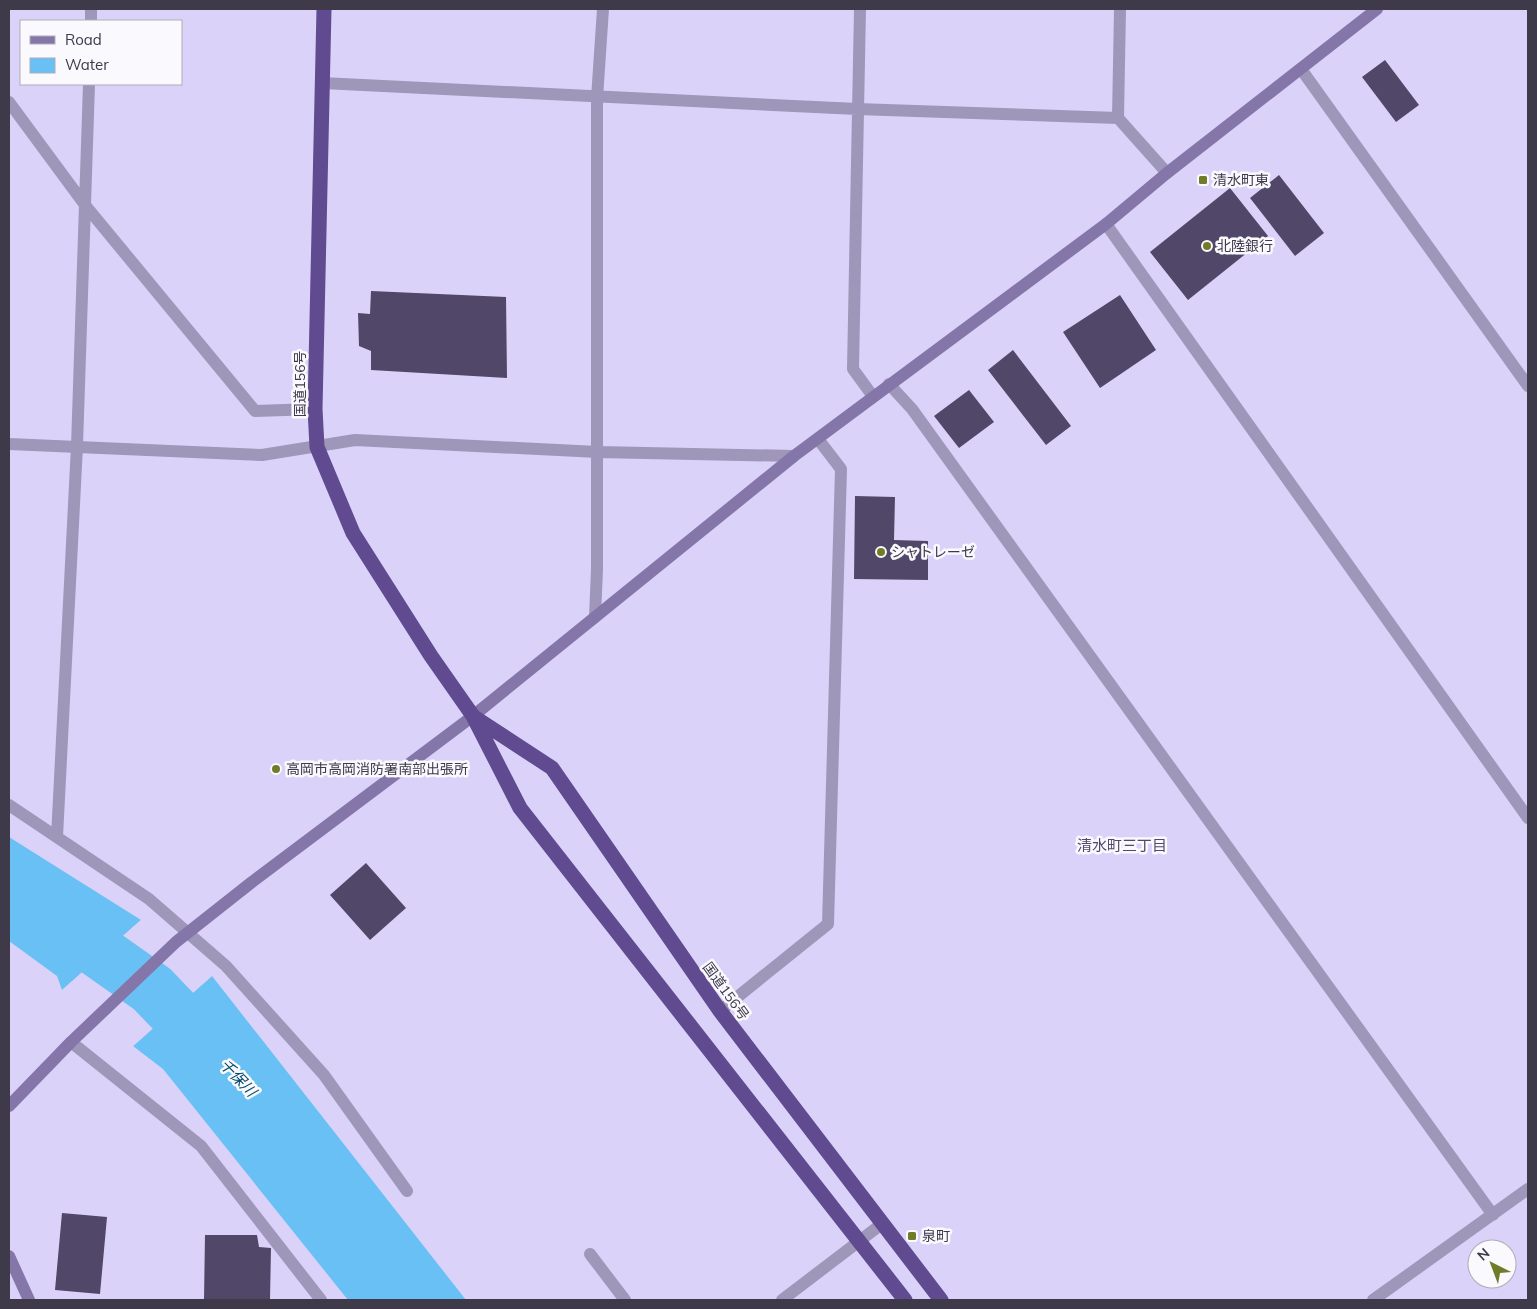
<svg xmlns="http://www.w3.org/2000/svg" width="1537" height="1309" font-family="Mulish,'Noto Sans JP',sans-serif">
<rect width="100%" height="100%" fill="#dbd2fa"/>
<path fill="#68c0f4" d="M 9,837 L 141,920 L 62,990 L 57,976 L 9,941 Z
M 212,976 L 466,1300 L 348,1300 L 163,1069 L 133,1046 Z"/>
<path fill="#dbd2fa" d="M 143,918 L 143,922 L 64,992 L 60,992 Z
M 211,974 L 214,974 L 131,1048 L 131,1044 Z"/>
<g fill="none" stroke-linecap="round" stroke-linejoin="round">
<path stroke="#68c0f4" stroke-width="54" d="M 9,888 L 152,989 L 225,1065"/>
</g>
<path fill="#504769" d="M 1385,60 L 1419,105 L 1396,122 L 1362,77 Z
M 1279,175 L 1324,233 L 1295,256 L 1250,198 Z
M 1230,188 L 1268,236 L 1188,300 L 1150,252 Z
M 371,291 L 506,297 L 507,378 L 371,370 L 371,351 L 359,346 L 358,313 L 370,314 Z
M 1120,295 L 1156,350 L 1100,388 L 1063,332 Z
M 1013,350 L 1071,426 L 1046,445 L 988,370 Z
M 969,390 L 994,422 L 959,448 L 934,416 Z
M 855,496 L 895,497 L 894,540 L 928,541 L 928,580 L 854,579 Z
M 366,863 L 406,908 L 370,940 L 330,895 Z
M 62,1213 L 107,1217 L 100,1294 L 55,1290 Z
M 205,1235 L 257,1235 L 259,1247 L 271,1248 L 270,1300 L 204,1300 Z"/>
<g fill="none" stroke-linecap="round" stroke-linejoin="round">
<path stroke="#9f97b9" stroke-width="12" d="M 860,9 L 853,369 L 872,395
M 1120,9 L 1118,118 L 1167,173
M 91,21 L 91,9
M 1301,69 L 1528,386
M 322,83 L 857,109 L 1118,118
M 9,102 L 85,205 L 255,411 L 315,409
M 1106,224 L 1528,818
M 889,384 L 912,409 L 1493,1215
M 9,444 L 262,455 L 355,440 L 598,452 L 794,456
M 595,617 L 597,569 L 597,98 L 603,9
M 9,805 L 149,899 L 226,966 L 324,1075 L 407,1191
M 57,837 L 77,446 L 89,84
M 720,1011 L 828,924 L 841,469 L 818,439
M 71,1042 L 201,1146 L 321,1300
M 590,1254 L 625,1300
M 782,1300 L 883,1223
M 1373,1300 L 1528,1189"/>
<path stroke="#8476a8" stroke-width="12" d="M 9,1106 L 71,1042 L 176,942 L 252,882 L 473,716 L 794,456 L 1106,224 L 1167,173 L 1377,9
M 9,1256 L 29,1300"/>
<path stroke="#604a90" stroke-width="15" d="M 324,9 L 315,409 L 317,447 L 353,533 L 431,656 L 473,716 L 520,808 L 905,1300
M 474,717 L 552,768 L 720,1011 L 941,1300"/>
</g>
<g fill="#717c28" stroke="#faf9fd" stroke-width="2">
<rect x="1198" y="175" width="10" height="10" rx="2.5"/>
<circle cx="1207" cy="246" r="5"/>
<circle cx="881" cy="552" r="5"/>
<circle cx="276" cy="769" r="5"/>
<rect x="907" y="1231" width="10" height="10" rx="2.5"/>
</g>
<g text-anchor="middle" stroke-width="5" stroke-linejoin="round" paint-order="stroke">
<g font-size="14" fill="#3e3a4a" stroke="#faf9fd" text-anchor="start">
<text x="1213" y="185">清水町東</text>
<text x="1217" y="251">北陸銀行</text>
<text x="891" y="557">シャトレーゼ</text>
<text x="286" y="774">高岡市高岡消防署南部出張所</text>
<text x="922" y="1241">泉町</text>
</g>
<g font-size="14" fill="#3e3a4a" stroke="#faf9fd">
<text transform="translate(300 384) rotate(-90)" y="5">国道156号</text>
<text transform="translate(726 991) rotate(54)" y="5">国道156号</text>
</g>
<g font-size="15" fill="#52496a" stroke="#faf9fd">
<text x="1122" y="851">清水町三丁目</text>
</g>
<g font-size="15" font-style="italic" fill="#004a6c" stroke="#faf9fd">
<text transform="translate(238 1078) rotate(46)" y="5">千保川</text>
</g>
</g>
<rect width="1537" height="1309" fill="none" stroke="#3e3a4a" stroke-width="20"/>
<rect x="20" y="20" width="162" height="65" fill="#faf9fd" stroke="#afadb5"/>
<rect x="30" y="36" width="25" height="8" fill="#8476a8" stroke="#afadb5"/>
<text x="65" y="45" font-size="15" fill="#3e3a4a">Road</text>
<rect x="30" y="58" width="25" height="15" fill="#68c0f4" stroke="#afadb5"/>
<text x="65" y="70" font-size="15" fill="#3e3a4a">Water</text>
<g transform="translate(1492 1264) rotate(318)"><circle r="24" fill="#faf9fd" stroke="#afadb5"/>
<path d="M0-4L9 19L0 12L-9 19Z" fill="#717c28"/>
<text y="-8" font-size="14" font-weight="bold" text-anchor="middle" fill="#3e3a4a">N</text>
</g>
</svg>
